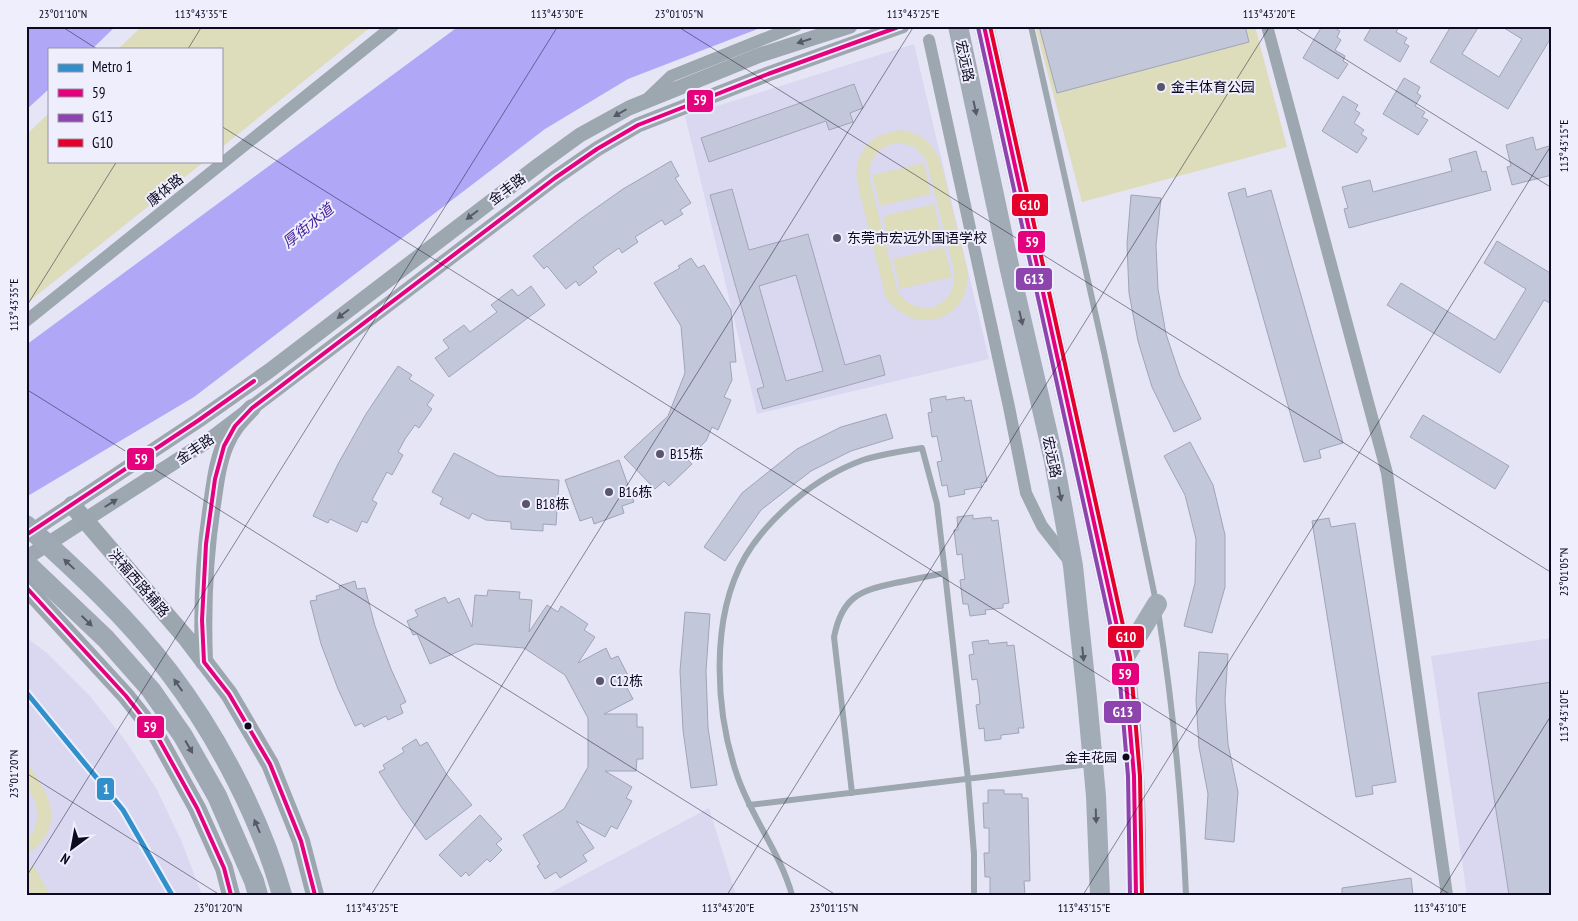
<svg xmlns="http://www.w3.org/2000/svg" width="1578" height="921" font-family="'PT Sans Narrow','Noto Sans SC',sans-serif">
<rect width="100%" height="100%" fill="#e6e5f6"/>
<path fill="#d9d8f0" d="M 914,44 L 989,359 L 757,414 L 685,116 Z
M 26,637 L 48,654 L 89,695 L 125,740 L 156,788 L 181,840 L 202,895 L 26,895 Z
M 1552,638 L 1552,895 L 1467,895 L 1431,656 Z
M 709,808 L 736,895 L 546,895 Z"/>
<path fill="#dddcbb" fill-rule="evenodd" d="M 142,26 L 372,26 L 221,148 L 221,49 L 118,49 Z
M 1035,26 L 1255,26 L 1287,147 L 1082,202 Z
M 49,113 L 49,161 L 205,161 L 26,304 L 26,135 Z
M 901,130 C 921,133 934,143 941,163 L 967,269 C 973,320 916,339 886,298 L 857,182 C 854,152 870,133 901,130 ZM 900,143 L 915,147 L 926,159 L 954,271 C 958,307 919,322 898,292 L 870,180 C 867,159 879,145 900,143 Z
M 924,163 L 931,194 L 880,206 L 872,175 Z
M 934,204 L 941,235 L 890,247 L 883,216 Z
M 944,247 L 952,277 L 900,289 L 893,259 Z
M 26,760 C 34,774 46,789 50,805 C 55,825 44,846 26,854 L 26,840 L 34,831 L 38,816 L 35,801 L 26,786 Z
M 34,866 L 50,895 L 26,895 L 26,871 Z"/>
<path fill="#b0a7f7" d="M 26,26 L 116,26 L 92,49 L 49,49 L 49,89 L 26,110 Z
M 459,26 L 765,26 L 628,79 L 545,129 L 194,397 L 26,497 L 26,345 Z"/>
<path fill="#c2c7da" stroke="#a0a4b7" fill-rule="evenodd" d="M 1039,26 L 1245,26 L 1249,42 L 1057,93 Z
M 1322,26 L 1331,26 L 1340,31 L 1337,37 L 1341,40 L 1335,50 L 1345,56 L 1343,61 L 1348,64 L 1338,79 L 1303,58 Z
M 1372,26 L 1400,26 L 1396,32 L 1407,38 L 1404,43 L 1409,46 L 1400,62 L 1364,40 Z
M 1451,26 L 1479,26 L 1462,54 L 1499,77 L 1522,39 L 1501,26 L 1546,26 L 1552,30 L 1552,36 L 1508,109 L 1430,62 Z
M 1404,78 L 1420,87 L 1417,93 L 1421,96 L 1415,106 L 1425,112 L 1422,117 L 1428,120 L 1418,135 L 1383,114 Z
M 854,84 L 863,108 L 850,113 L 853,122 L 829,130 L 826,121 L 709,162 L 701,138 Z
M 1343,96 L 1358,105 L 1355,110 L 1360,113 L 1354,123 L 1364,130 L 1361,134 L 1367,138 L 1357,153 L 1322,131 Z
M 1533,137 L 1536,150 L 1552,145 L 1552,175 L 1512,185 L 1507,167 L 1511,166 L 1506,145 Z
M 1476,151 L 1482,172 L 1486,171 L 1491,190 L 1349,228 L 1344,209 L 1348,208 L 1342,187 L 1370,180 L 1373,192 L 1452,171 L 1449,159 Z
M 671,161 L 679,176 L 675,178 L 691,203 L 680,210 L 683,214 L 665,225 L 662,220 L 635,237 L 638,242 L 622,253 L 619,248 L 606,257 L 593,267 L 597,272 L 579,286 L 576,281 L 566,289 L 547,266 L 544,269 L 533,256 L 579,220 L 623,189 Z
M 1245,188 L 1247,197 L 1271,190 L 1343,443 L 1319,450 L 1321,458 L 1304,462 L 1228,193 Z
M 732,189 L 749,250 L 808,234 L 845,365 L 880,355 L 885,375 L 763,409 L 757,389 L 764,387 L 710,195 ZM 796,275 L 823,371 L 786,381 L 759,286 Z
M 1131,195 L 1161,198 L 1156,245 L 1158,289 L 1166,334 L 1180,376 L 1201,419 L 1174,432 L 1152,387 L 1138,341 L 1129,293 L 1127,244 Z
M 1497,241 L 1552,274 L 1552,304 L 1544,300 L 1500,373 L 1387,305 L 1401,283 L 1495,340 L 1526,289 L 1484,263 Z
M 691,258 L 698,268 L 704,265 L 731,310 L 736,362 L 730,362 L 732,380 L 724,397 L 731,400 L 718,430 L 712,427 L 706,441 L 687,459 L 692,464 L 669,486 L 664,481 L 655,489 L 624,457 L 668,416 L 685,373 L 681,326 L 654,283 L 680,268 L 678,266 Z
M 531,286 L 545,305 L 449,377 L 435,358 L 449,348 L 443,340 L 464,325 L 470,332 L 497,312 L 491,305 L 512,289 L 518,296 Z
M 398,366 L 412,375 L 409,379 L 434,395 L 427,405 L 432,409 L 419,428 L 415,425 L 405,439 L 398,452 L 403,455 L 392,475 L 387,472 L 372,500 L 377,503 L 367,523 L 362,521 L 357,532 L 330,519 L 328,523 L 313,516 L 338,464 L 366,414 Z
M 946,396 L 946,400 L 964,397 L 965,401 L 971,400 L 987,481 L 981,483 L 982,487 L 964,490 L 965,494 L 949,497 L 947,485 L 942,486 L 937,462 L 942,461 L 937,436 L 932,437 L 928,413 L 932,412 L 930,399 Z
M 886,414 L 893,438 L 851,451 L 811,471 L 761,510 L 725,561 L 704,547 L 742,493 L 797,449 L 841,427 Z
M 1423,415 L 1509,466 L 1495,489 L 1410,437 Z
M 1190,442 L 1213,485 L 1225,535 L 1225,587 L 1212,633 L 1184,626 L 1195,583 L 1196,539 L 1185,495 L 1164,456 Z
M 454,453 L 498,476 L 559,480 L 556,525 L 543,524 L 543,531 L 511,529 L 511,522 L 486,520 L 472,513 L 469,519 L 440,504 L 443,498 L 432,492 Z
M 619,460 L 634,502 L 622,506 L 624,513 L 594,524 L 592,517 L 580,521 L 565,480 Z
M 973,515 L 973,519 L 991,517 L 992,521 L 998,520 L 1009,603 L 1003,604 L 1003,608 L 985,610 L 986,614 L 970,616 L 968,604 L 963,604 L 960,580 L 965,579 L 963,566 L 962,554 L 957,555 L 954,530 L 958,530 L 957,517 Z
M 1329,518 L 1331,527 L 1355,523 L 1396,782 L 1372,786 L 1373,794 L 1356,797 L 1312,521 Z
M 355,581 L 357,589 L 365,588 L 375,626 L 391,669 L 406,702 L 400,705 L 403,713 L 388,720 L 386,716 L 364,727 L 362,723 L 355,726 L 338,689 L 321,644 L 310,601 L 317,600 L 316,596 L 340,589 L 339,586 Z
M 488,590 L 520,592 L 519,599 L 532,600 L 529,632 L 547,605 L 558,612 L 561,606 L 588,624 L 584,630 L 595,637 L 578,663 L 606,648 L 611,659 L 618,656 L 633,685 L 627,688 L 633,699 L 604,714 L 637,714 L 637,727 L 643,727 L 643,759 L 637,759 L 636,771 L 605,771 L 632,787 L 626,798 L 632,801 L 617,829 L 611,826 L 605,837 L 576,821 L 594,848 L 583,855 L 587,861 L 560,878 L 556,872 L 545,879 L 537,866 L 540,864 L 523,835 L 564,809 L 588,767 L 588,718 L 565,675 L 524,648 L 475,644 L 430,664 L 417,634 L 413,635 L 407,621 L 418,616 L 415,610 L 445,597 L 448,603 L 459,598 L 472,627 L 475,595 L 487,596 Z
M 685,612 L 710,614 L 706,671 L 708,728 L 717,785 L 691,788 L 683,730 L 680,671 Z
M 988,640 L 989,644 L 1007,642 L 1007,646 L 1014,645 L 1024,728 L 1018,728 L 1019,733 L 1001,735 L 1001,739 L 985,741 L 984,728 L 979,729 L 976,705 L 980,704 L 979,692 L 977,679 L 972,680 L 969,655 L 974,654 L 972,642 Z
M 1199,652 L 1228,654 L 1225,700 L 1228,744 L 1238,792 L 1234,842 L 1205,839 L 1208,794 L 1199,747 L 1196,700 Z
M 1552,682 L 1552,895 L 1509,895 L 1478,693 Z
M 416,739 L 420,746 L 427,742 L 447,775 L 472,805 L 426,840 L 402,808 L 379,772 L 385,769 L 383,765 L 404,752 L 402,748 Z
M 988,790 L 1004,790 L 1004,794 L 1022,794 L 1022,798 L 1028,798 L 1030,881 L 1024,881 L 1025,895 L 990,895 L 990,877 L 985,877 L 984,853 L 989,853 L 989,828 L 984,828 L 983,803 L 988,803 Z
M 480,815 L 502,839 L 496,844 L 502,850 L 490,862 L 487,859 L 469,876 L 466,872 L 461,877 L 439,855 Z
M 1411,878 L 1413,895 L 1342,895 L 1342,888 Z"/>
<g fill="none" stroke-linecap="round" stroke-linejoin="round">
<path stroke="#9da7af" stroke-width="6" d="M 1031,26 L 1104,352 L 1156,602
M 1158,611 C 1173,705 1182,800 1186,895
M 852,793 L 834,637 C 842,597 859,591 895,583 C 912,580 928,576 945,573
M 749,805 L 1090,764
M 792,895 C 780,852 751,817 737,775 C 715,710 710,618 745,557 C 758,535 775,517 795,500 C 815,483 838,469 863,460 C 882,454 902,451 922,448 L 937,504 L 945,573 L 968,779 L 974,854 L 974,895"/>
<path stroke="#9da7af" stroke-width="12" d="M 1267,26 L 1387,473 L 1447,895
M 929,40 L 1009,407 L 1026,493 L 1042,526 L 1070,562
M 646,100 L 671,76 L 796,26
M 26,321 L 393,26"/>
<path stroke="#9da7af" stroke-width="15" d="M 26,535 L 199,420 L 269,371 L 540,164 L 580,135 L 629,108 L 760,55 L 850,26
M 26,558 L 212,438 L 555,178 L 597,149 L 638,125 L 768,74 L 902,26"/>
<path stroke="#9ba6af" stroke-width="18" d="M 72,505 L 187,639 L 229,694 L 270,764 L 301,841 L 315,895
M 26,587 L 126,696 L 156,734 L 197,808 L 224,868 L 231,895
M 204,662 C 202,609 204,557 212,505 C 215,485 217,464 225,445 C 231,430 240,420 252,408"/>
<path stroke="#9fa9b4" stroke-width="20" d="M 26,525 C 77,571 128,618 169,672 C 217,735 261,819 282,895
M 26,563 L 106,639 L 151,690 L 183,736 L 217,796 L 254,881 L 258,895"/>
<path stroke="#a2acb6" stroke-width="20" d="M 958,26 L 1010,270 L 1054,461 L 1073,566 L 1087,698 L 1096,796 L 1100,895
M 984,26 L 1124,658 C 1134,737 1137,815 1136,895
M 1124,658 L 1157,604"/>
<g stroke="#efeefd" stroke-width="8">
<path id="bus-1" d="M 984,26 L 1124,658 L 1134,776 L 1136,895
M 26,535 L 199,420 L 254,381
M 26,587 L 126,696 L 156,734 L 197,808 L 224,868 L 231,895
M 315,895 L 301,841 L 270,764 L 229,694 L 204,662 L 202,620 L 206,544 L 215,479 L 224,446 L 235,426 L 252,408 L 555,178 L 597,149 L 638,125 L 768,74 L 901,26"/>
</g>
<g stroke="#efeefd" stroke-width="8">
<path id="bus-2" d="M 978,27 L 1118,659 L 1128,776 L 1130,895"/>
</g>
<g stroke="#efeefd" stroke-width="8">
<path id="bus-3" d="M 990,26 L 1130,657 L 1140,776 L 1142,895"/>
</g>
<use href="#bus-1" stroke="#e5007d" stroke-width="4"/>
<use href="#bus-2" stroke="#8e44ad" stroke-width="4"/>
<use href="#bus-3" stroke="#e4002b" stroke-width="4"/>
<g stroke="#efeefd" stroke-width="9">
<path id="metro-1" d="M 26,692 L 123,810 L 172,895"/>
</g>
<use href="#metro-1" stroke="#3190cb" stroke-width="5"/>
</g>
<defs><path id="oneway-solid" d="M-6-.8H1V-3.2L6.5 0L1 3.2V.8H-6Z" transform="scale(1.25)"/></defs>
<g fill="#555868">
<use href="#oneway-solid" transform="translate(804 41) rotate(162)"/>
<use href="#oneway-solid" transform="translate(620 113) rotate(150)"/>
<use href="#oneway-solid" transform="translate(472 215) rotate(143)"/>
<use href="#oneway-solid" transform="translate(343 314) rotate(143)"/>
<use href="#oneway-solid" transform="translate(111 503) rotate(-32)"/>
</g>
<g fill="#585a6c">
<use href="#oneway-solid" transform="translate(975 108) rotate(78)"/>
<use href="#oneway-solid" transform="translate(1021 318) rotate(77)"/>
<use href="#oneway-solid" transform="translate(1060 494) rotate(79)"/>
<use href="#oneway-solid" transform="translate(1083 654) rotate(84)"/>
<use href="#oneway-solid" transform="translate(1096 816) rotate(88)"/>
</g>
<g fill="#56596a">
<use href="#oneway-solid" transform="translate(69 564) rotate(-137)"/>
<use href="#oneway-solid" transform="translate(87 621) rotate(44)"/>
<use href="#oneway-solid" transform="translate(178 685) rotate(-125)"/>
<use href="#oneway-solid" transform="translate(189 747) rotate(60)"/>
<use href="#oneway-solid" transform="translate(257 826) rotate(-113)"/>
</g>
<path fill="none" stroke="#0d0921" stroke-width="1" stroke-opacity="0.45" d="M 61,26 L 97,49M 677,26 L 1552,573M 1292,26 L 1552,188M 188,49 L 202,26M 221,126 L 1451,895M 26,307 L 117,161M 26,389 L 836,895M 26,773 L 220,895M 26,877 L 558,26M 371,895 L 914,26M 727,895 L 1270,26M 1083,895 L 1552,144M 1439,895 L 1552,714"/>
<g fill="#59566c" stroke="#efeefd" stroke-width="2">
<circle cx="1161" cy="87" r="5"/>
<circle cx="837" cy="238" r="5"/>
<circle cx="660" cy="454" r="5"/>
<circle cx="609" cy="492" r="5"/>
<circle cx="526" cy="504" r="5"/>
<circle cx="600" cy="681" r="5"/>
</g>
<g fill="#0d0921" stroke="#efeefd" stroke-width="2">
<circle cx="248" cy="726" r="4.5"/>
<circle cx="1126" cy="757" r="4.5"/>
</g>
<g text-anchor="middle" stroke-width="4" stroke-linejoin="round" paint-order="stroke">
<g font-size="13" fill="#0d0921" stroke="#efeefd" text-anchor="end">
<text x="1117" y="762">金丰花园</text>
</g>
<g font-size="14" fill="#0d0921" stroke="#efeefd">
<text transform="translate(965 61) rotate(78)" y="5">宏远路</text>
<text transform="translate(507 189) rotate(-37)" y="5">金丰路</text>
<text transform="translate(165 190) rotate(-39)" y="5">康体路</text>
<text transform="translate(195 449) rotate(-34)" y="5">金丰路</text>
<text transform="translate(1052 457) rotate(78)" y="5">宏远路</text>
<text transform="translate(139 583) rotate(49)" y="5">洪福西路辅路</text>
</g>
<g font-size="14" fill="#0d0921" stroke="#efeefd" text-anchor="start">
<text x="1171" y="92">金丰体育公园</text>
<text x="847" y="243">东莞市宏远外国语学校</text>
<text x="670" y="459">B15栋</text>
<text x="619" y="497">B16栋</text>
<text x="536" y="509">B18栋</text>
<text x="610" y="686">C12栋</text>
</g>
<g font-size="15" font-style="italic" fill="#421d99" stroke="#efeefd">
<text transform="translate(308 226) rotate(-39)" y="5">厚街水道</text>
</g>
</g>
<g stroke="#efeefd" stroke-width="2">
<rect x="686" y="89" width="28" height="24" rx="5" fill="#e5007d"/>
<rect x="1011" y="193" width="38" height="24" rx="5" fill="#e4002b"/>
<rect x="1017" y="230" width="29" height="24" rx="5" fill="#e5007d"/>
<rect x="1015" y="267" width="38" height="24" rx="5" fill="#8e44ad"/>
<rect x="126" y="447" width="29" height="24" rx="5" fill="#e5007d"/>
<rect x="1107" y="625" width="38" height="24" rx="5" fill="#e4002b"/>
<rect x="1111" y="662" width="29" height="24" rx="5" fill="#e5007d"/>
<rect x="1103" y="700" width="39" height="24" rx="5" fill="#8e44ad"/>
<rect x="136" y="715" width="29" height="24" rx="5" fill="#e5007d"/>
<rect x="96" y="777" width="19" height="24" rx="5" fill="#3190cb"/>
</g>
<g font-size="14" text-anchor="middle" font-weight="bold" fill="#fff">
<text x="700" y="105">59</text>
<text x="1030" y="210">G10</text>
<text x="1032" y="247">59</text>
<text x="1034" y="284">G13</text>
<text x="141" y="464">59</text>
<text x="1126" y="642">G10</text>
<text x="1125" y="679">59</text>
<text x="1123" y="717">G13</text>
<text x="150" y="732">59</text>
<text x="106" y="794">1</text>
</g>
<rect width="1578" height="921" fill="none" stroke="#efeefd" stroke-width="55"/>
<rect x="48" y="48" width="175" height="115" fill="#efeefd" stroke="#9592a5"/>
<rect x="58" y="64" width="25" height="8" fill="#3190cb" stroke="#9592a5"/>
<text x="92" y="72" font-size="15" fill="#0d0921">Metro 1</text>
<rect x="58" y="89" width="25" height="8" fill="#e5007d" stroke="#9592a5"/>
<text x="92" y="98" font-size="15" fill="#0d0921">59</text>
<rect x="58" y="114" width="25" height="8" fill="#8e44ad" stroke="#9592a5"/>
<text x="92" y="122" font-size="15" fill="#0d0921">G13</text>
<rect x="58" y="139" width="25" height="8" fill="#e4002b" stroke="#9592a5"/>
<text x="92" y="148" font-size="15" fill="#0d0921">G10</text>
<g transform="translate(72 848) rotate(212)" stroke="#efeefd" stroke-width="4" paint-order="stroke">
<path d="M0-4L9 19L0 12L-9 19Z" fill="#0d0921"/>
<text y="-8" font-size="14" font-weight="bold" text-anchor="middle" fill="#0d0921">N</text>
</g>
<rect x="28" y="28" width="1522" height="866" fill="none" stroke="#0d0921" stroke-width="2"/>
<g font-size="12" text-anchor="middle" fill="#0d0921">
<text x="63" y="18">23°01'10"N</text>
<text x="201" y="18">113°43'35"E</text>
<text x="557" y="18">113°43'30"E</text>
<text x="679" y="18">23°01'05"N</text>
<text x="913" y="18">113°43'25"E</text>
<text x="1269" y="18">113°43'20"E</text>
<text transform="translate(1564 146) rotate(-90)" y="4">113°43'15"E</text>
<text transform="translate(14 305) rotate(-90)" y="4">113°43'35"E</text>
<text transform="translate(1564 572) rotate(-90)" y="4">23°01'05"N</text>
<text transform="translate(1564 716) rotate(-90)" y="4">113°43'10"E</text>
<text transform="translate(14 774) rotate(-90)" y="4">23°01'20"N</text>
<text x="218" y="912">23°01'20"N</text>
<text x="372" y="912">113°43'25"E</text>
<text x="728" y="912">113°43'20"E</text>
<text x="834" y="912">23°01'15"N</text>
<text x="1084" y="912">113°43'15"E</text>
<text x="1440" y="912">113°43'10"E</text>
</g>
</svg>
